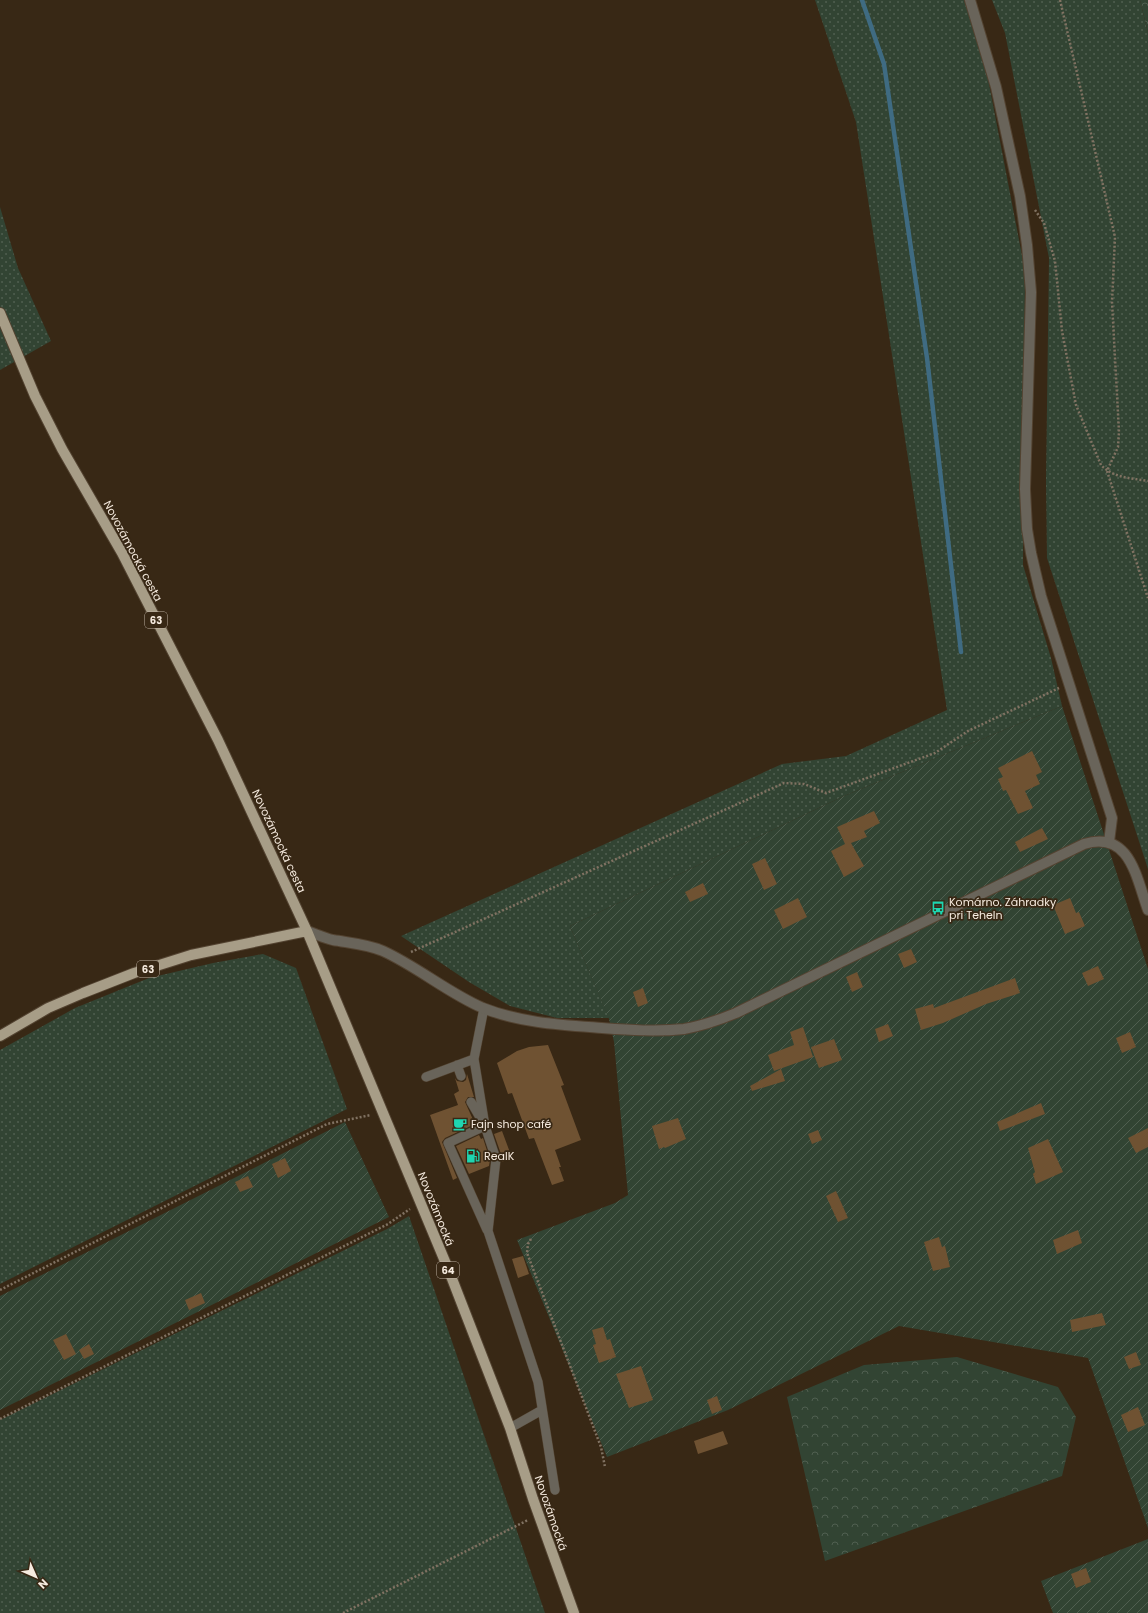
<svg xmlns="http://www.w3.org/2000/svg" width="1148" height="1613" font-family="Poppins,sans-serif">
<defs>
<pattern id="grass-dots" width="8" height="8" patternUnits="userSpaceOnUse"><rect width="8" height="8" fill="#324433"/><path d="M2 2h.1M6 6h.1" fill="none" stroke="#505f50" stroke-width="1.8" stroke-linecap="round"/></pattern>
<pattern id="forest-crowns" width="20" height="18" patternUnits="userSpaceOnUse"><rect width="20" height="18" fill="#324433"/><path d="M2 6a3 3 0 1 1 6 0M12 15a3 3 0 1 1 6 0" fill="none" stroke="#505f50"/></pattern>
<pattern id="garden-furrows" width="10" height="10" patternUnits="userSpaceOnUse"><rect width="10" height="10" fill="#324433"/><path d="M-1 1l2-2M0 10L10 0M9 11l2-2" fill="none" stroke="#505f50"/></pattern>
</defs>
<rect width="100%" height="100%" fill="#382815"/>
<path fill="url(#grass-dots)" d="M 815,0 L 964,0 L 984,58 L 1025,271 L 1023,565 L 1051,658 L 1062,706 L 844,796 L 570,926 L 609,1018 L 557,1018 L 510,1006 L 469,982 L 401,936 L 782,764 L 846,756 L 947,710 L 856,122 Z
M 992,0 L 1140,0 L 1148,33 L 1148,869 L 1047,558 L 1046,481 L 1049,258 L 1005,33 Z
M 0,207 L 18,268 L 51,341 L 0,370 Z
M 263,954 L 296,968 L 347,1109 L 0,1284 L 0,1050 L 75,1008 L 149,978 L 213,963 Z
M 409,1216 L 545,1613 L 0,1613 L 0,1420 L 387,1229 Z"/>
<path fill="url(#forest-crowns)" d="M 1140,0 L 1148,0 L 1148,33 Z
M 957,1357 L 1058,1387 L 1076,1417 L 1062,1476 L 825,1561 L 787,1397 L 864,1365 Z"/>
<path fill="url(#garden-furrows)" d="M 1062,706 L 1148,969 L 1148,1528 L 1088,1358 L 899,1326 L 728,1410 L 607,1457 L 517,1240 L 615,1203 L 628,1195 L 614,1042 L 609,1019 L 570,926 L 844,796 Z
M 345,1122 L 389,1217 L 0,1410 L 0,1296 Z
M 1148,1539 L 1148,1613 L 1053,1613 L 1041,1581 Z"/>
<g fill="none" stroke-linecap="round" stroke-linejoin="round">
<path stroke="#3f6b82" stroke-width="4.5" d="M 862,0 L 884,64 L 927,358 L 961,652"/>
</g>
<path fill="#6f5232" d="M 1032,751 L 1042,772 L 1036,775 L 1040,784 L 1025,791 L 1033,808 L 1018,814 L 1006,790 L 1003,791 L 998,779 L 1003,777 L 998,768 Z
M 874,811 L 880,823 L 864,831 L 867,837 L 851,843 L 864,866 L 844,877 L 831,851 L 845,844 L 837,827 Z
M 1042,828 L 1048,839 L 1020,852 L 1015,842 Z
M 765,858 L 777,884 L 764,890 L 752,864 Z
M 703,883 L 708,894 L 690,902 L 685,892 Z
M 798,898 L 807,917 L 783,929 L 774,910 Z
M 1070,898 L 1076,913 L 1079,912 L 1085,926 L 1065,934 L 1053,905 Z
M 911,949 L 917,962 L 904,968 L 898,954 Z
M 1098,966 L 1104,979 L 1088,986 L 1082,973 Z
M 857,972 L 863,987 L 852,992 L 846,977 Z
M 1015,978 L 1020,993 L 986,1004 L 943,1023 L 921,1030 L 915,1009 L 933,1004 L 934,1008 Z
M 643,988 L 648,1003 L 638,1007 L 633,992 Z
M 888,1024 L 893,1036 L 879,1042 L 875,1029 Z
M 803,1027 L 813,1057 L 774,1071 L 768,1055 L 794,1045 L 790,1032 Z
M 1130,1032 L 1136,1047 L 1122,1053 L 1116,1038 Z
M 834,1039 L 842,1060 L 819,1068 L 811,1047 Z
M 548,1045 L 564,1085 L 561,1086 L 581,1140 L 555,1150 L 561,1167 L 559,1167 L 564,1181 L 552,1185 L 534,1138 L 529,1139 L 512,1093 L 508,1094 L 497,1063 L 517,1051 L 529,1047 Z
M 781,1069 L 785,1081 L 752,1091 L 750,1086 Z
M 467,1074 L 474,1097 L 468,1097 L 465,1102 L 475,1124 L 445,1138 L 442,1142 L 457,1178 L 453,1180 L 430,1115 L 458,1105 L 454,1094 L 459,1091 L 455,1078 L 457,1081 L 463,1082 L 466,1080 Z
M 1041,1103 L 1045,1114 L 1000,1131 L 997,1122 Z
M 678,1118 L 686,1139 L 665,1148 L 664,1147 L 659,1149 L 652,1126 Z
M 1148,1128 L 1148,1147 L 1136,1153 L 1128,1138 Z
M 818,1130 L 822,1140 L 812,1144 L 808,1134 Z
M 502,1131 L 512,1158 L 502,1162 L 502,1157 L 494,1134 Z
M 479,1135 L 481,1139 L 483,1138 L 490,1160 L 489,1166 L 469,1174 L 456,1146 Z
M 1048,1139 L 1063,1172 L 1036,1184 L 1033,1174 L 1035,1172 L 1028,1148 Z
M 285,1158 L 291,1171 L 278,1178 L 272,1164 Z
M 248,1176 L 253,1187 L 240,1192 L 235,1182 Z
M 836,1191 L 848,1218 L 838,1222 L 826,1196 Z
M 1078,1230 L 1082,1243 L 1057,1254 L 1053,1240 Z
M 939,1237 L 942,1247 L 945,1246 L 950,1267 L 933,1271 L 924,1242 Z
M 523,1256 L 529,1274 L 518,1278 L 512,1259 Z
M 201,1293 L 205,1303 L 189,1310 L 185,1300 Z
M 1102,1313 L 1106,1325 L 1072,1332 L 1070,1320 Z
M 603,1327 L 607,1340 L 610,1339 L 616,1357 L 599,1363 L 593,1345 L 596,1344 L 592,1330 Z
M 66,1334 L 76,1354 L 64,1360 L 53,1340 Z
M 89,1344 L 94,1354 L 84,1359 L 79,1350 Z
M 1136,1352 L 1141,1365 L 1129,1369 L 1124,1357 Z
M 641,1366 L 653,1400 L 629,1408 L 616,1374 Z
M 717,1396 L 722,1410 L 712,1414 L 707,1400 Z
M 1138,1407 L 1145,1425 L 1128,1432 L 1121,1415 Z
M 723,1431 L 728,1444 L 698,1454 L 694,1441 Z
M 1086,1568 L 1091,1582 L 1076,1588 L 1071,1574 Z"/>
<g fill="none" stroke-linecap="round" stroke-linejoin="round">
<g stroke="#534331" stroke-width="10">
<path id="service" d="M 484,1008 L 474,1059 L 485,1126 L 496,1159 L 488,1231 L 538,1382 L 555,1490
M 457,1065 L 461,1076
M 426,1077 L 474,1059
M 471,1102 L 485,1126 L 448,1143 L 487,1230
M 510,1428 L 542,1410"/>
</g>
<g stroke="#534331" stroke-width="12">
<path id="minor" d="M 970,0 L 996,87 L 1020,196 L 1027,245 L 1031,292 L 1025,489 L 1027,529 L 1031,553 L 1041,596 L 1112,818 L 1109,842"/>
</g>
<g stroke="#534331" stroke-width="12">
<path id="tertiary" d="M 307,931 C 316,934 324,938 333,940 C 350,943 367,944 383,951 C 418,967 448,993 483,1008 C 521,1023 562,1025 602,1028 C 629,1030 657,1032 684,1029 C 702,1026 719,1020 736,1013 L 1084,844 C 1130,830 1136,877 1148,910"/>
</g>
<g stroke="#534331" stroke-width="12">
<path id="primary" d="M 0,313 L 35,396 L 62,449 L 122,553 L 218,740 L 307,931 L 449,1271 L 510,1428 L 533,1499 L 574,1613
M 0,1036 L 48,1008 L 83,993 L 134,973 L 191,955 L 307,931"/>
</g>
<path stroke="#807262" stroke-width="2.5" stroke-dasharray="2 2" stroke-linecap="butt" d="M 1060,0 L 1115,237 L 1112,302 L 1119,432 L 1118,447 L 1107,471 L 1148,598
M 1035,210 L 1044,223 L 1055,261 L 1062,331 L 1076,405 L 1101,465 C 1113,478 1131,478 1148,481
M 411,952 L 784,783 L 804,784 L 826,793 L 935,753 L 968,731 L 1059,688
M 531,1239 L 528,1244 L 527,1253 L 601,1447 L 605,1467
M 0,1290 L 327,1124 L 371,1115
M 0,1419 L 388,1224 L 410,1209
M 343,1613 L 528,1520"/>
<use href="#service" stroke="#69645a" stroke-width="9"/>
<use href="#minor" stroke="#69645a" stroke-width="10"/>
<use href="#tertiary" stroke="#69645a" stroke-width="10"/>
<use href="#primary" stroke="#a79d87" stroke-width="10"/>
</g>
<defs>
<g id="bus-bare" transform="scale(1.08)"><path d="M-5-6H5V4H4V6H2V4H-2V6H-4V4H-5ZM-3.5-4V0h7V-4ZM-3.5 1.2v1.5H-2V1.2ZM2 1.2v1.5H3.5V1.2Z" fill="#1ed5b0" stroke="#382815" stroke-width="2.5" paint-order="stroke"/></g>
<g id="cafe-bare" transform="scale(1.08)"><path d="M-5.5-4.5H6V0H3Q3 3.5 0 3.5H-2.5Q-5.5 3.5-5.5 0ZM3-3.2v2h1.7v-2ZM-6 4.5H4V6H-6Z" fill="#1ed5b0" stroke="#382815" stroke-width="2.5" paint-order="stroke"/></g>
<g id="fuel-bare" transform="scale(1.08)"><path d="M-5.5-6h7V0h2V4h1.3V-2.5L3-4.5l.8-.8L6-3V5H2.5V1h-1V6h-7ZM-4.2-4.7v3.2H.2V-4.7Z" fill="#1ed5b0" stroke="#382815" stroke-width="2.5" paint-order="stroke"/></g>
</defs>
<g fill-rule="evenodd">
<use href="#bus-bare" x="938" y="908"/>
<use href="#cafe-bare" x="460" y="1124"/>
<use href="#fuel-bare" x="473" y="1156"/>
</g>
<g text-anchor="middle" stroke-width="3.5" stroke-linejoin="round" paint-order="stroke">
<g fill="#382815" stroke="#bdb0a2" stroke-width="1">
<rect x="145" y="612" width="22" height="16" rx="3"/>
<rect x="137" y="961" width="22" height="16" rx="3"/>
<rect x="437" y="1262" width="22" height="16" rx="3"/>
</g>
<g font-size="10" font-weight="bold" fill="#f6ebdf">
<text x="156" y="624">63</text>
<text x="148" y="973">63</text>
<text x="448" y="1274">64</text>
</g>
<g font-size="11" fill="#f6ebdf" stroke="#382815">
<text transform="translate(133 551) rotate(62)" y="4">Novozámocká cesta</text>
<text transform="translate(279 841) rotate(65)" y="4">Novozámocká cesta</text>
<text transform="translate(436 1209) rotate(68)" y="4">Novozámocká</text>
<text transform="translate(551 1513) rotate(71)" y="4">Novozámocká</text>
</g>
<g font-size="11" fill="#f6ebdf" stroke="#382815" text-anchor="start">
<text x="949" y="906">Komárno. Záhradky<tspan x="949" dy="13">pri Teheln</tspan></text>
<text x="471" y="1128">Fajn shop café</text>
<text x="484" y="1160">RealK</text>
</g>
</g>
<g transform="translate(36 1577) rotate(135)" stroke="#382815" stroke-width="3" paint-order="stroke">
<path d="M0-3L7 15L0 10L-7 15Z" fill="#f6ebdf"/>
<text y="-6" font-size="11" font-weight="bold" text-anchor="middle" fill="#f6ebdf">N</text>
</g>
</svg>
